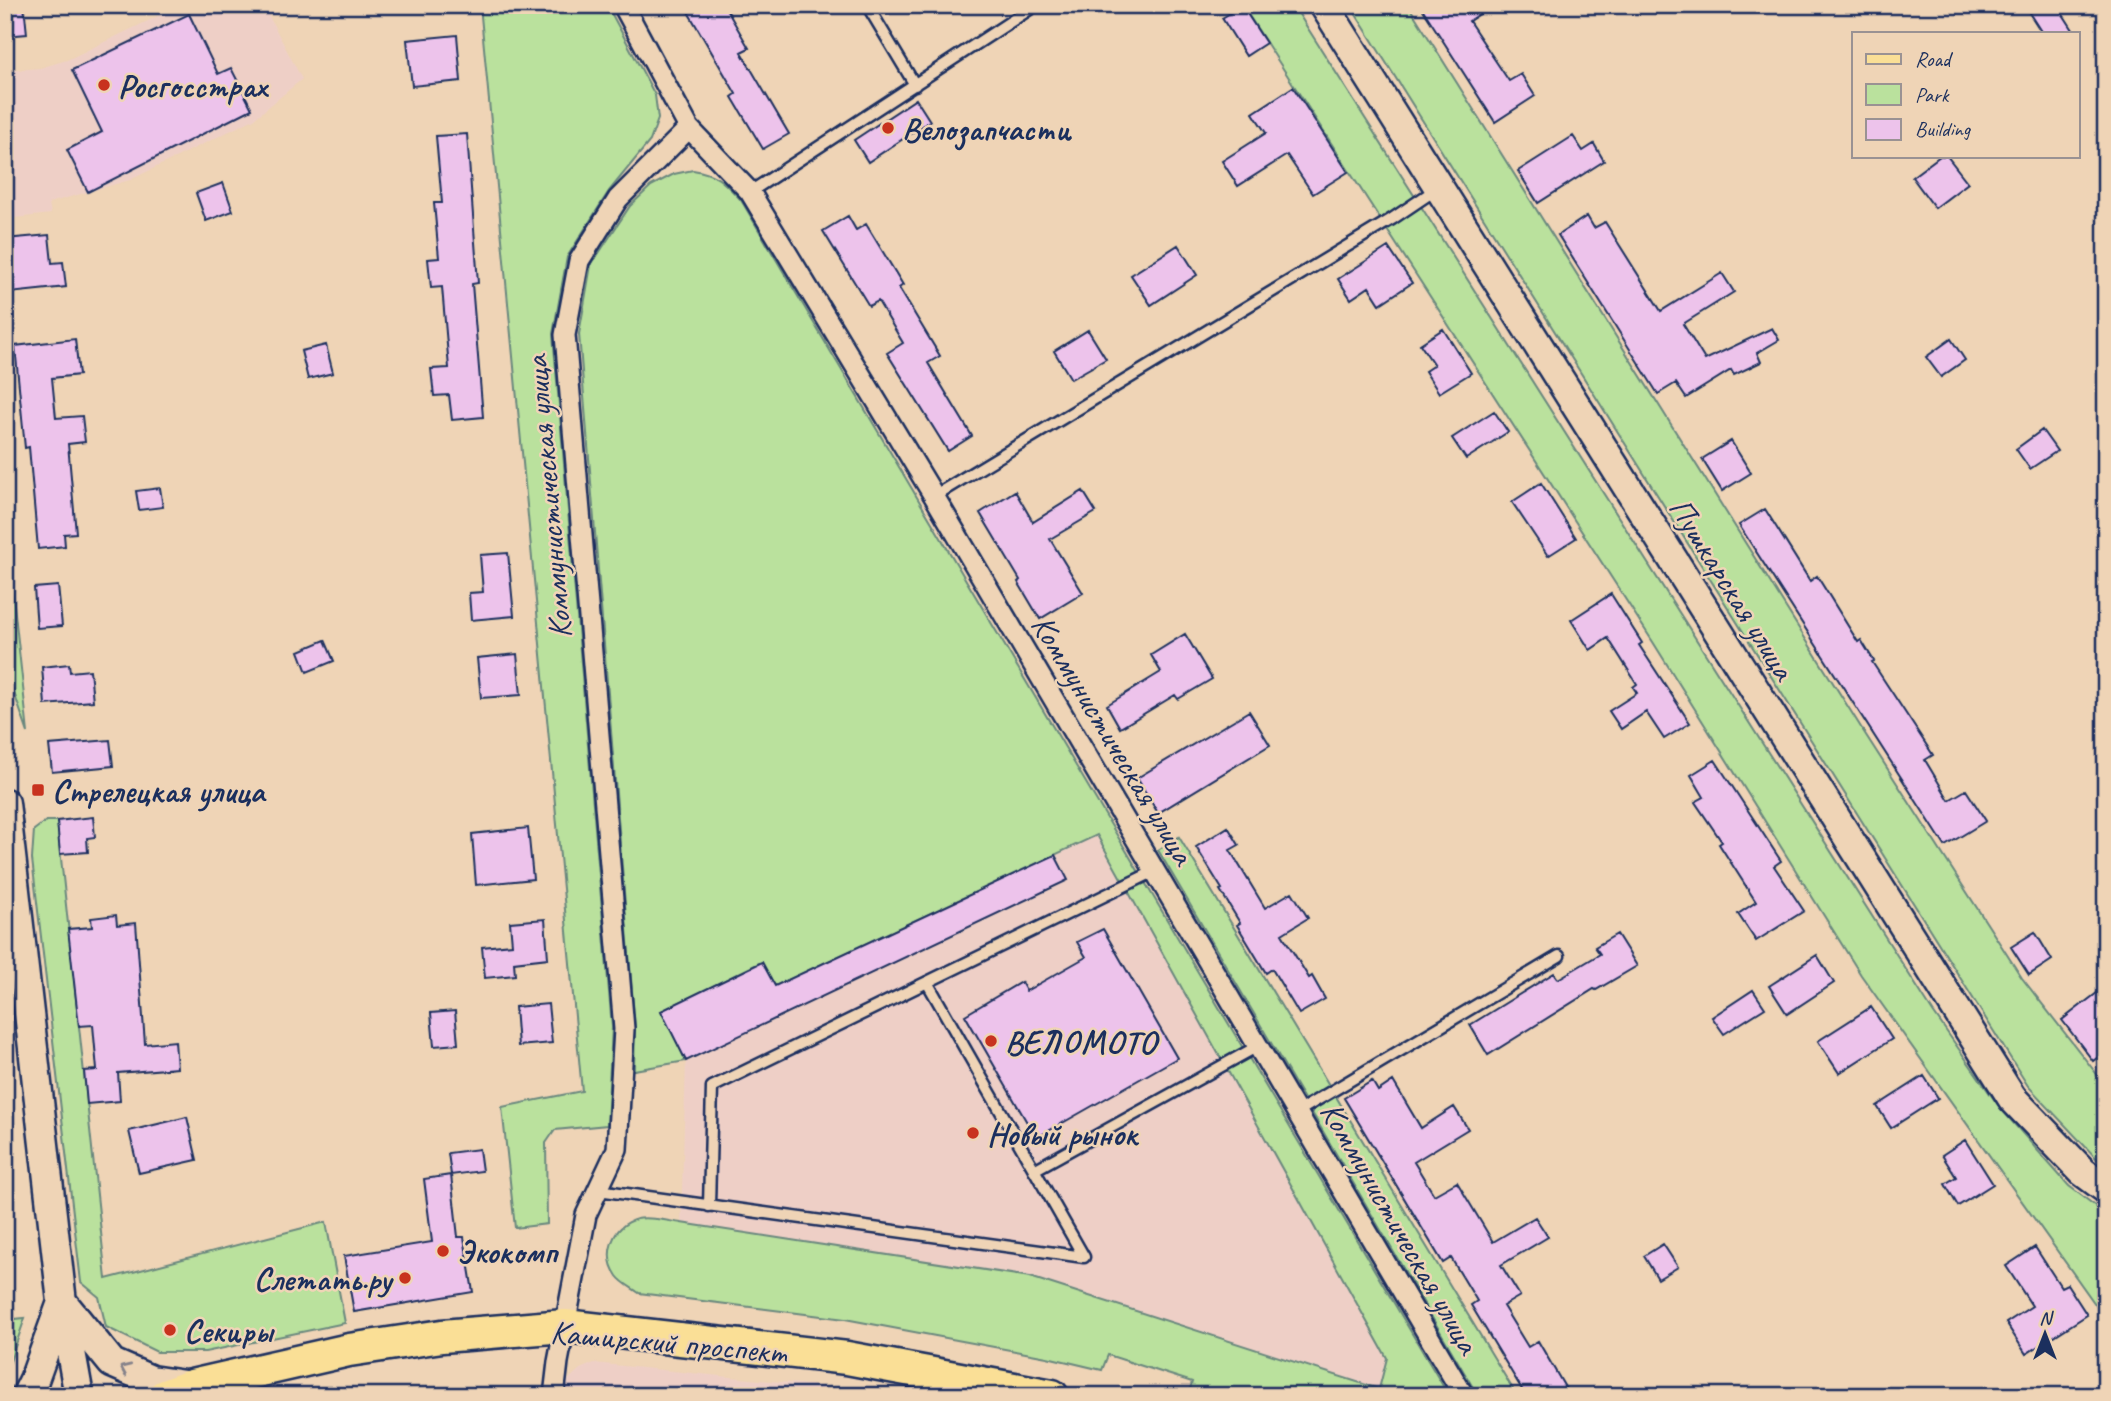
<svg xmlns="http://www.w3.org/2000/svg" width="2111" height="1401" font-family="Caveat,sans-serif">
<rect width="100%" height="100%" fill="#efd4b6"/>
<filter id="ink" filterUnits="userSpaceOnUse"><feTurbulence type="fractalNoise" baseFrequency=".0143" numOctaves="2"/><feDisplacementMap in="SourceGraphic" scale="14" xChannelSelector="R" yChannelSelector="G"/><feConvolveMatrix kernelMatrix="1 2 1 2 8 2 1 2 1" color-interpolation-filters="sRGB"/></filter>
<g filter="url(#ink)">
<path fill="#eecfc6" d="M 181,5 L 263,5 L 302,79 L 254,119 L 130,180 L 49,203 L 51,214 L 5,219 L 5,71 L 40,68 L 67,60 Z
M 1097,835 L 1387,1358 L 1380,1389 L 1030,1277 L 681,1223 L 686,1061 L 661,1011 L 762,962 Z
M 594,1363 L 810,1385 L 883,1396 L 565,1396 L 568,1380 L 580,1369 Z"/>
<path fill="#bae19d" stroke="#6a887e" stroke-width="2" d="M 480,5 L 607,5 L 655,95 L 658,119 L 650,141 L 609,191 L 567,257 L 553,334 L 612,1027 L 607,1125 L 555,1130 L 546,1143 L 547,1224 L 515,1228 L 502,1107 L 582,1091 Z
M 1242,5 L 1293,5 L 1933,1012 L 2000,1108 L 2069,1186 L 2106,1214 L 2106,1315 L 2100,1311 L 1861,975 L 1653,642 Z
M 1350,5 L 1408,5 L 1862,729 L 2022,978 L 2106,1086 L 2106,1165 L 2097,1159 L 2028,1086 Z
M 693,170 C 718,174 724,182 741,200 L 1449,1396 L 1188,1396 L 1192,1382 L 1108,1355 L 1102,1370 L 1047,1357 L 845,1319 L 639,1293 C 632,1288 622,1283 617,1276 C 602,1255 612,1226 637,1219 C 649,1216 668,1221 681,1223 L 1030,1277 L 1379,1389 L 1387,1358 L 1097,835 L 775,986 L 761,962 L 662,1011 L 686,1061 L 634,1070 L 635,1028 L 579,334 L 591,265 L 630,206 L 651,186 L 674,174 Z
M 5,522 L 28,733 L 11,684 L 5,633 Z
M 46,821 L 57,821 L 106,1279 L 326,1222 L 345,1323 L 205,1352 L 157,1352 L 106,1327 L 99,1297 L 81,1282 L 32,859 L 34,830 Z
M 1179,837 L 1517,1396 L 1478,1396 L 1158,850 Z
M 25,1318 L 5,1376 L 5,1320 Z"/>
<path fill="#edc3eb" stroke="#1b2f5e" stroke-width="2" d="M 5,5 L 24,5 L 27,34 L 5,36 Z
M 684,5 L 724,5 L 749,48 L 741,52 L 789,134 L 763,149 L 732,97 L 736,94 Z
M 1420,5 L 1494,5 L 1469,21 L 1509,81 L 1521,74 L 1535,96 L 1495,122 Z
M 2024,5 L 2057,5 L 2075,33 L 2042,33 Z
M 1242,6 L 1266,43 L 1246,56 L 1222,18 Z
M 189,14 L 218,74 L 231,68 L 252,109 L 88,192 L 67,150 L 102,132 L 72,70 Z
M 457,35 L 461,81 L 412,86 L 407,40 Z
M 1293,87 L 1348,172 L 1313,194 L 1287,155 L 1238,186 L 1222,161 L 1266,133 L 1253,113 Z
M 916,99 L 930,121 L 868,162 L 854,140 Z
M 467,134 L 478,283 L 472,284 L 483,417 L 452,420 L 449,395 L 434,396 L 431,369 L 449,368 L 442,287 L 431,288 L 428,259 L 439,258 L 434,203 L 442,203 L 436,136 Z
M 1573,136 L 1583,151 L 1594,144 L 1604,161 L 1538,203 L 1518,171 Z
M 1940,156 L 1947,156 L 1968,183 L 1935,208 L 1912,177 Z
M 223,183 L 233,211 L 206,221 L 196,193 Z
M 848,216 L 856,230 L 866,224 L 903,285 L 899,288 L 940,356 L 928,363 L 972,436 L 948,451 L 887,353 L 903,343 L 878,301 L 869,306 L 823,231 Z
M 1587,216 L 1594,228 L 1605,222 L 1661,311 L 1722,273 L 1734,292 L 1683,324 L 1705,360 L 1772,328 L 1779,340 L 1757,353 L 1761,362 L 1734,375 L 1731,370 L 1686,398 L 1676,383 L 1658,394 L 1558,235 Z
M 49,235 L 52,263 L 63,262 L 66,287 L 10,293 L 5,239 Z
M 1178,245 L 1197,275 L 1151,305 L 1131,275 Z
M 1388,247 L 1412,283 L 1380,304 L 1369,287 L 1351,299 L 1338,279 Z
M 1443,329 L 1471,373 L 1439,393 L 1425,371 L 1434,365 L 1420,344 Z
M 1088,330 L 1106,359 L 1071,379 L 1054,351 Z
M 75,339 L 79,375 L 52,378 L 56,418 L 82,416 L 85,442 L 68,444 L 76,533 L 64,534 L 65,546 L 38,549 L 29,447 L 25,448 L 15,346 Z
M 1951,339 L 1965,360 L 1941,377 L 1926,357 Z
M 326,345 L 333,373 L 308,379 L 301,351 Z
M 1494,411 L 1508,432 L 1466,459 L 1452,438 Z
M 2042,430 L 2057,451 L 2030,469 L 2016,449 Z
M 1731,441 L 1751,473 L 1722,491 L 1702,459 Z
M 1541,483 L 1576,538 L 1548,556 L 1512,502 Z
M 160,488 L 163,507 L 139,510 L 136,491 Z
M 1015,491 L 1033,522 L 1083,491 L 1096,512 L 1050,539 L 1083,593 L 1040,619 L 1018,582 L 1020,580 L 980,513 Z
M 1765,509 L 1810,581 L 1817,576 L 1858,642 L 1861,640 L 1874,661 L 1872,662 L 1933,755 L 1925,760 L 1949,800 L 1966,790 L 1986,821 L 1945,846 L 1739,525 Z
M 508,553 L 514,616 L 471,620 L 469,593 L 483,592 L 480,555 Z
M 58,586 L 62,626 L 37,628 L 34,588 Z
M 1611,594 L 1642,643 L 1639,645 L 1690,723 L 1664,739 L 1646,712 L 1621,729 L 1609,711 L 1637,693 L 1633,687 L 1637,684 L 1608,638 L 1590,650 L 1571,620 Z
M 1185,634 L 1212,679 L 1178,699 L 1175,695 L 1120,728 L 1107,705 L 1161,672 L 1151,655 Z
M 325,640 L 334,661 L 307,672 L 299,651 Z
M 517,654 L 521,695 L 481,698 L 477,658 Z
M 69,664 L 70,672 L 90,670 L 93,701 L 45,705 L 42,667 Z
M 1249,711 L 1270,745 L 1158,813 L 1137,778 Z
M 110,740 L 113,766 L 52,772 L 49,745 Z
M 1715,760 L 1781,861 L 1774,866 L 1804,911 L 1756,941 L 1738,914 L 1756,902 L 1719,844 L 1722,842 L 1695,802 L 1704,797 L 1691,775 Z
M 93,817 L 95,837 L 87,838 L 88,852 L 60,854 L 57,821 Z
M 1228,827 L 1239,845 L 1230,850 L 1265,908 L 1292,892 L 1308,918 L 1282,934 L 1309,978 L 1312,976 L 1325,999 L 1299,1014 L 1272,969 L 1266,973 L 1237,925 L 1240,923 L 1220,890 L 1222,889 L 1196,847 Z
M 528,828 L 533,879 L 476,885 L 472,834 Z
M 1055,855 L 1068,880 L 686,1061 L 661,1011 L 762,962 L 775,986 Z
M 116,915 L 117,925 L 136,923 L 145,1044 L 175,1041 L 177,1068 L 118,1073 L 120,1101 L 87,1104 L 84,1071 L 97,1070 L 93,1025 L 79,1026 L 68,929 L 92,927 L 91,918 Z
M 545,919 L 548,958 L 514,962 L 515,975 L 485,978 L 482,947 L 512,944 L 510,922 Z
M 1103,929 L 1177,1058 L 1036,1138 L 965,1015 L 1021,982 L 1026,991 L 1086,957 L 1077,942 Z
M 2035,932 L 2052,960 L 2029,975 L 2011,947 Z
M 1617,934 L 1637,966 L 1596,990 L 1594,989 L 1488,1055 L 1470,1025 L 1554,973 L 1558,979 L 1600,954 L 1595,947 Z
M 1817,955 L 1834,983 L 1787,1014 L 1769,986 Z
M 2106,986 L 2106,1051 L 2093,1061 L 2062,1020 Z
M 1753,990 L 1765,1008 L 1724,1034 L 1712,1017 Z
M 548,1004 L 552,1043 L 518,1046 L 515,1007 Z
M 1871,1007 L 1892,1039 L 1839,1073 L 1818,1041 Z
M 455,1011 L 458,1044 L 434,1046 L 431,1013 Z
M 1924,1076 L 1938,1098 L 1891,1128 L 1877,1106 Z
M 1372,1081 L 1378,1091 L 1393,1081 L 1421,1128 L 1454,1107 L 1468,1129 L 1414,1162 L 1434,1195 L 1457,1182 L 1493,1242 L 1535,1217 L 1548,1237 L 1501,1265 L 1520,1296 L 1503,1306 L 1528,1347 L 1538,1341 L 1570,1396 L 1526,1396 L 1471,1305 L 1477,1301 L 1451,1258 L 1443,1263 L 1344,1098 Z
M 187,1117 L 197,1160 L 139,1173 L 129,1131 Z
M 1965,1140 L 1993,1184 L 1958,1206 L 1945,1184 L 1956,1177 L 1942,1155 Z
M 479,1149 L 482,1171 L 451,1175 L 448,1153 Z
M 451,1175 L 458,1237 L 464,1237 L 473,1292 L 354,1312 L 344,1256 L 432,1242 L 424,1179 Z
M 1663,1244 L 1678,1267 L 1658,1279 L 1644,1256 Z
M 2035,1247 L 2061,1287 L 2067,1284 L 2087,1315 L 2026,1354 L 2006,1323 L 2032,1306 L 2006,1266 Z"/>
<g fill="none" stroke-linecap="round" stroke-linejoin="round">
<g stroke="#1b2f5e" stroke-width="15">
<path id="service" d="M 867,5 L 915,85
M 750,192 L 1036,5
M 934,496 L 1392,219 L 1438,188
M 1297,1112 L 1559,956
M 1034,1170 L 1258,1046
M 598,1190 L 1084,1257 L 927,982
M 709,1206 L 712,1087 L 1155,871"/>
</g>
<g stroke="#1b2f5e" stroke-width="24">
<path id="minor" d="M 623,5 L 689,128 L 750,192 L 934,496 L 1464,1396
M 554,1396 L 558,1362 L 586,1215 L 617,1149 L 624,1029 L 565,335 L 579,261 L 618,199 L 689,128"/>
</g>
<g stroke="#1b2f5e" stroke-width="33">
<path id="secondary" d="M 1324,5 L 2012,1098 L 2083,1172 L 2106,1189
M 5,803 L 62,1302 L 79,1396
M 64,1304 L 112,1363 L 151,1380 L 191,1386
M 26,1396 L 34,1380 L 61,1305"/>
</g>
<g stroke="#1b2f5e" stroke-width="37">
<path id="primary" d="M 164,1396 L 191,1386 L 349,1350 L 442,1336 L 565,1326 L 847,1358 L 1052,1396"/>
</g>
<use href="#service" stroke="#efd4b6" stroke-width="10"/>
<use href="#minor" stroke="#efd4b6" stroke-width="19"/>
<use href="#secondary" stroke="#efd4b6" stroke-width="28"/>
<use href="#primary" stroke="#fadf96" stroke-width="32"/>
</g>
<defs><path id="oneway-chevron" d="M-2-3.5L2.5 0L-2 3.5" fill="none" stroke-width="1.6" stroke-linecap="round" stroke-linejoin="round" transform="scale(1.75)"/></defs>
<use stroke="#85828a" href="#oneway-chevron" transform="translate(125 1369) rotate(-156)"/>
</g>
<g fill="#c8321e" stroke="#efd4b6" stroke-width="2.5">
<circle cx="104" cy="85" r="7"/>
<circle cx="888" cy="128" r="7"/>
<rect x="31" y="783" width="14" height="14" rx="3.5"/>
<circle cx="991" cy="1041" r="7"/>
<circle cx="973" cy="1133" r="7"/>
<circle cx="443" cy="1251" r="7"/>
<circle cx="405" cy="1278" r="7"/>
<circle cx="170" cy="1330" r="7"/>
</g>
<g text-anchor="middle" stroke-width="5" stroke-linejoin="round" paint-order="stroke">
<g font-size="33" font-weight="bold" fill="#1b2f5e" stroke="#efd4b6" text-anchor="start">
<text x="118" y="97">Росгосстрах</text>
<text x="902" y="140">Велозапчасти</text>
<text x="52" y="802">Стрелецкая улица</text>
<text x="1005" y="1053">ВЕЛОМОТО</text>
<text x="987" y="1145">Новый рынок</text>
<text x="457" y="1263">Экокомп</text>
<text x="391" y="1290" text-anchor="end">Слетать.ру</text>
<text x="184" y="1342">Секиры</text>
</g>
<g font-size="33" fill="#1b2f5e" stroke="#efd4b6">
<text transform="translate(547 497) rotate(-95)" y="12">Коммунистическая улица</text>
<text transform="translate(1733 588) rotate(58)" y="12">Пушкарская улица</text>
<text transform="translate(1114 739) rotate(59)" y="12">Коммунистическая улица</text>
<text transform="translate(1401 1227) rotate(60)" y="12">Коммунистическая улица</text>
<text transform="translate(669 1341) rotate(5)" y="12">Каширский проспект</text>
</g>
</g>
<rect width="2111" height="1401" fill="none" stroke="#efd4b6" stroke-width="28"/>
<rect x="14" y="14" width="2083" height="1373" fill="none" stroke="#1b2f5e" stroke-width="2.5" filter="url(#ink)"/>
<rect x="1852" y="32" width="228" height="126" fill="#efd4b6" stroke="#9a9293" stroke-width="2"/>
<rect x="1866" y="54" width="35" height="10" fill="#fadf96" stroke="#9a9293" stroke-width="2"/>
<text x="1915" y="66" font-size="21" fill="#1b2f5e">Road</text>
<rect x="1866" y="84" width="35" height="21" fill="#bae19d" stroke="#9a9293" stroke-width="2"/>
<text x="1915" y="102" font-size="21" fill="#1b2f5e">Park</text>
<rect x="1866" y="119" width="35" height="21" fill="#edc3eb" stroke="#9a9293" stroke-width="2"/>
<text x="1915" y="136" font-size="21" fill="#1b2f5e">Building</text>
<g transform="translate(2045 1334)" stroke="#efd4b6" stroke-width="5" paint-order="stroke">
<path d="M0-5L12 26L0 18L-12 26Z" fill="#1b2f5e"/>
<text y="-10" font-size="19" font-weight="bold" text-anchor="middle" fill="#1b2f5e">N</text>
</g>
</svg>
